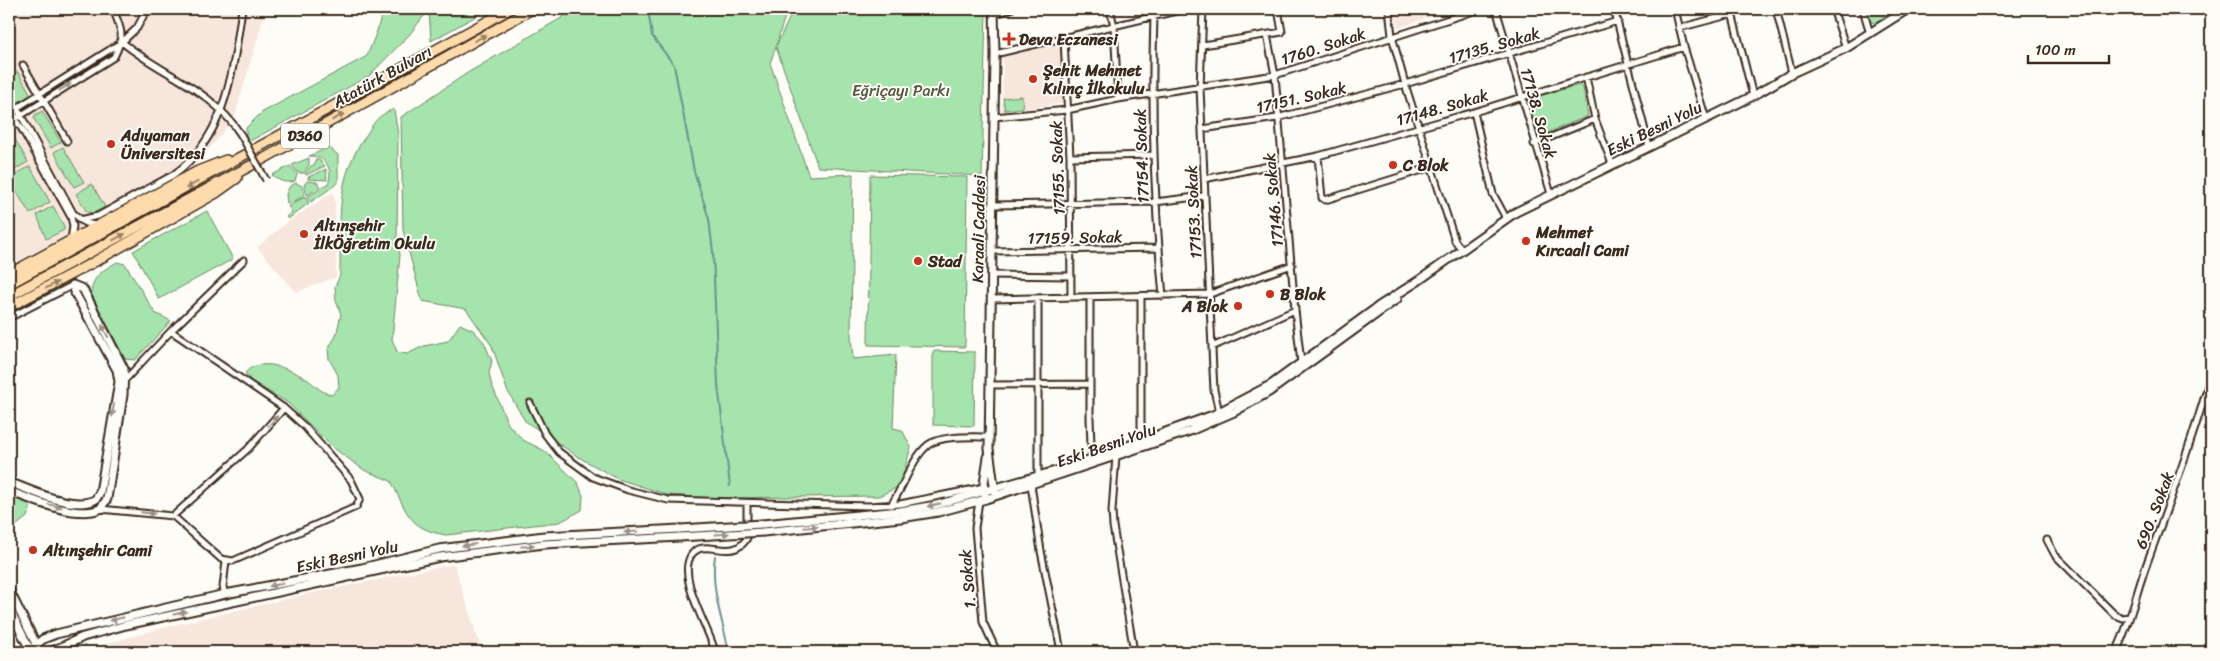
<svg xmlns="http://www.w3.org/2000/svg" width="2220" height="661" font-family="Sriracha,sans-serif">
<rect width="100%" height="100%" fill="#fdfcf7"/>
<filter id="ink" filterUnits="userSpaceOnUse"><feTurbulence type="fractalNoise" baseFrequency=".02" numOctaves="2"/><feDisplacementMap in="SourceGraphic" scale="10" xChannelSelector="R" yChannelSelector="G"/><feConvolveMatrix kernelMatrix="1 2 1 2 8 2 1 2 1" color-interpolation-filters="sRGB"/></filter>
<g filter="url(#ink)">
<path fill="#f7e6dc" d="M 9,9 L 266,9 L 234,119 L 192,169 L 9,266 Z
M 1394,9 L 1447,9 L 1448,10 L 1398,28 Z
M 1061,43 L 1065,103 L 1002,112 L 1003,56 Z
M 333,192 L 335,203 L 336,277 L 296,292 L 257,247 L 289,221 Z
M 454,564 L 482,652 L 83,652 L 88,649 L 170,626 L 312,593 Z"/>
<path fill="#a5e4ac" stroke="#708765" d="M 383,9 L 427,9 L 427,12 L 409,35 L 369,76 L 250,141 L 246,136 L 246,128 L 261,113 L 367,56 L 377,31 Z
M 429,9 L 489,9 L 431,41 Z
M 567,9 L 787,9 L 776,46 L 794,9 L 986,9 L 982,176 L 818,167 L 776,47 L 770,63 L 809,176 L 853,174 L 851,336 L 853,359 L 896,355 L 893,428 L 902,430 L 911,447 L 900,486 L 879,496 L 714,498 L 668,495 L 618,479 L 580,458 L 525,421 L 507,390 L 492,346 L 466,309 L 422,301 L 403,230 L 401,117 L 469,72 L 563,17 Z
M 1866,9 L 1896,9 L 1875,23 L 1869,21 Z
M 15,72 L 18,72 L 31,95 L 9,109 L 9,75 Z
M 1579,85 L 1583,88 L 1588,116 L 1540,136 L 1537,135 L 1529,103 L 1532,98 Z
M 1022,96 L 1023,108 L 1005,110 L 1003,98 Z
M 394,109 L 398,135 L 397,241 L 400,255 L 392,339 L 397,352 L 407,354 L 424,346 L 448,341 L 460,324 L 473,330 L 484,342 L 492,361 L 489,373 L 491,383 L 508,424 L 523,440 L 545,451 L 578,483 L 583,496 L 582,510 L 560,522 L 446,535 C 408,529 407,512 391,481 L 364,470 L 332,447 L 288,403 L 251,381 L 245,373 C 259,357 286,367 303,377 C 315,383 317,391 332,395 L 339,387 L 338,375 L 329,359 L 328,349 L 336,336 L 341,314 L 336,301 L 335,287 L 340,275 C 341,226 334,182 363,140 C 374,124 374,117 394,109 Z
M 42,111 L 61,142 L 51,148 L 34,119 L 35,115 Z
M 9,133 L 12,134 L 28,162 L 9,173 Z
M 63,147 L 84,182 L 74,187 L 54,152 Z
M 329,147 L 338,155 L 338,183 L 311,202 L 307,197 L 328,184 C 334,169 325,156 309,156 Z
M 309,158 L 309,165 L 304,173 L 298,173 L 292,165 Z
M 315,160 L 319,160 L 325,166 L 306,175 L 305,174 L 311,166 L 315,164 Z
M 30,166 L 50,202 L 30,214 L 9,179 Z
M 290,166 L 297,174 L 295,181 C 286,184 279,181 272,175 Z
M 326,169 L 327,180 L 308,179 L 308,177 Z
M 870,175 L 967,177 L 965,347 L 868,345 Z
M 307,181 L 317,182 L 320,187 L 307,195 L 304,185 Z
M 296,183 L 302,186 L 305,196 L 287,204 L 286,194 L 290,186 Z
M 92,184 L 105,207 L 93,213 L 87,212 L 76,194 Z
M 305,197 L 309,203 L 288,219 L 286,217 L 292,212 L 288,206 Z
M 53,206 L 64,226 L 64,230 L 46,239 L 37,215 Z
M 207,211 L 233,259 L 159,299 L 133,251 Z
M 117,262 L 125,264 L 155,313 L 171,321 L 135,360 L 125,359 L 91,293 C 93,275 102,271 117,262 Z
M 933,351 L 975,352 L 974,426 L 933,425 Z
M 9,495 L 32,503 L 27,517 L 17,525 L 9,524 Z"/>
<g fill="none" stroke-linecap="round" stroke-linejoin="round">
<path stroke="#689292" stroke-width="2" d="M 648,9 L 652,36 L 674,65 L 694,171 L 709,219 L 713,252 L 718,385 L 730,486
M 715,556 C 710,589 723,621 729,652"/>
<g stroke="#3b2a1e" stroke-width="9">
<path id="street" d="M 1110,9 L 1114,26 L 1118,99
M 1203,9 L 1200,88 L 1213,370 L 1214,390 L 1219,412
M 1389,9 L 1392,36 L 1405,84 L 1455,241 L 1462,250
M 1496,9 L 1551,194
M 1614,9 L 1649,146
M 1675,9 L 1684,47 L 1706,119
M 1731,9 L 1753,96
M 1776,9 L 1792,73
M 1833,9 L 1846,48
M 1863,9 L 1870,34
M 993,15 L 1011,9
M 1154,15 C 1151,109 1154,202 1163,296
M 1679,28 L 1732,14
M 1267,35 L 1275,75 L 1295,310 L 1301,363
M 1064,39 L 1070,157 L 1071,297
M 122,42 C 163,76 210,87 241,135
M 1203,45 L 1282,32 L 1278,9
M 995,54 L 1185,9
M 23,65 L 67,141
M 1586,77 L 1595,119 L 1612,164
M 17,108 L 73,213 L 85,223 L 95,225
M 1474,112 L 1493,194 L 1506,218
M 9,113 L 122,42 L 137,28 L 147,9
M 13,117 L 22,129 L 71,217 L 73,226 L 71,240
M 994,117 L 1067,110 L 1118,99 L 1275,75 L 1480,9
M 9,123 L 114,57 C 125,35 122,31 113,9
M 1202,129 L 1277,118 L 1405,84 L 1618,21
M 1534,144 L 1595,119
M 1318,156 L 1322,198 L 1325,200 L 1432,167
M 1070,157 L 1153,155
M 1204,179 L 1318,156 L 1474,112 L 1684,47
M 992,205 L 1155,202 L 1204,196
M 80,220 L 98,216 L 173,175 C 227,137 233,69 242,9
M 992,251 L 1158,248
M 992,275 L 1071,276
M 1090,298 L 1090,418 L 1091,446 L 1093,458
M 991,299 L 1210,294 L 1292,265
M 9,318 L 73,285
M 171,331 L 284,408 L 305,427 L 351,480 L 360,499 L 356,507 L 233,561 L 221,559 L 173,516
M 1212,347 L 1295,310
M 124,381 L 171,331 L 244,260
M 991,385 L 1090,384
M 530,403 L 545,434 L 559,452 L 593,477 L 628,490 L 668,500 L 868,506 L 900,504 L 984,487
M 1141,442 L 1141,297
M 1116,456 L 1112,511 L 1113,526 L 1134,652
M 1038,476 L 1038,298
M 1031,485 L 1041,551 L 1061,651
M 979,501 L 975,528 L 983,622 L 997,652
M 891,505 C 903,488 912,458 928,445 C 941,435 973,437 989,437
M 100,509 L 173,516 L 248,449 L 284,408
M 2047,540 L 2055,555 L 2115,615 L 2123,618 L 2129,617
M 225,594 L 223,587 L 226,561
M 715,652 C 710,629 675,576 692,554 C 705,537 733,563 747,538 L 747,503
M 2116,652 C 2130,624 2136,593 2147,563 C 2170,500 2193,439 2211,375"/>
</g>
<g stroke="#3b2a1e" stroke-width="11">
<path id="secondary" d="M 994,9 L 995,54 L 989,449 L 995,493
M 9,482 C 30,490 76,512 96,499 L 100,492 L 119,382 L 117,370 L 75,293 L 73,285
M 9,491 C 33,500 75,519 100,509 L 107,499 L 123,395 L 124,369 L 83,289 L 73,285
M 985,496 L 984,483 L 988,457
M 762,524 L 900,511 L 936,505 L 1066,468 L 1213,415 L 1272,384 L 1379,306 L 1418,281 L 1516,212 L 1753,96 L 1792,73 L 1846,48 L 1908,9
M 763,532 L 901,518 L 938,512 L 986,499 L 1190,431 L 1234,412 L 1269,392 L 1397,299
M 9,590 L 40,652
M 9,608 L 31,652
M 28,652 L 43,639 L 56,634 L 225,594 L 362,568 L 439,549 L 544,536 L 680,529
M 50,652 L 83,637 L 126,625 L 440,557 L 544,544 L 680,537"/>
</g>
<g stroke="#3b2a1e" stroke-width="12">
<path id="highway" d="M 9,274 L 198,171 L 226,160
M 9,284 L 510,9
M 9,296 L 265,158 L 532,9
M 9,307 L 94,262 L 216,193 L 237,178"/>
</g>
<use href="#street" stroke="#fdfcf7" stroke-width="5"/>
<use href="#secondary" stroke="#fdfcf7" stroke-width="7"/>
<use href="#highway" stroke="#fedbac" stroke-width="9"/>
<g stroke="#3b2a1e" stroke-width="9" stroke-linecap="butt">
<path id="street-bridge" d="M 241,135 L 266,180"/>
</g>
<g stroke="#3b2a1e" stroke-width="11" stroke-linecap="butt">
<path id="secondary-bridge" d="M 680,529 L 762,524
M 680,537 L 763,532"/>
</g>
<use href="#street-bridge" stroke="#fdfcf7" stroke-width="5"/>
<use href="#secondary-bridge" stroke="#fdfcf7" stroke-width="7"/>
</g>
<defs><path id="oneway-solid" d="M-6-.8H1V-3.2L6.5 0L1 3.2V.8H-6Z" transform="scale(1.25)"/></defs>
<g fill="#9c8265">
<use href="#oneway-solid" transform="translate(480 38) rotate(-29)"/>
<use href="#oneway-solid" transform="translate(338 117) rotate(-29)"/>
<use href="#oneway-solid" transform="translate(192 185) rotate(150)"/>
<use href="#oneway-solid" transform="translate(119 237) rotate(-29)"/>
<use href="#oneway-solid" transform="translate(52 285) rotate(-28)"/>
</g>
<g fill="#9c938a">
<use href="#oneway-solid" transform="translate(65 87) rotate(-32)"/>
<use href="#oneway-solid" transform="translate(105 331) rotate(-117)"/>
<use href="#oneway-solid" transform="translate(113 410) rotate(99)"/>
<use href="#oneway-solid" transform="translate(273 421) rotate(-48)"/>
<use href="#oneway-solid" transform="translate(934 505) rotate(167)"/>
<use href="#oneway-solid" transform="translate(55 506) rotate(13)"/>
<use href="#oneway-solid" transform="translate(148 513) rotate(6)"/>
<use href="#oneway-solid" transform="translate(811 527) rotate(-5)"/>
<use href="#oneway-solid" transform="translate(631 532) rotate(177)"/>
<use href="#oneway-solid" transform="translate(722 534) rotate(-4)"/>
<use href="#oneway-solid" transform="translate(469 545) rotate(172)"/>
<use href="#oneway-solid" transform="translate(528 546) rotate(-5)"/>
<use href="#oneway-solid" transform="translate(276 585) rotate(169)"/>
<use href="#oneway-solid" transform="translate(180 613) rotate(-13)"/>
<use href="#oneway-solid" transform="translate(117 619) rotate(167)"/>
</g>
</g>
<g fill="#c8321e" stroke="#fdfcf7" stroke-width="2">
<path d="M1006.5 31.5h5v5h5v5h-5v5h-5v-5h-5v-5h5z"/>
<circle cx="1033" cy="79" r="5"/>
<circle cx="111" cy="144" r="5"/>
<circle cx="1393" cy="165" r="5"/>
<circle cx="304" cy="234" r="5"/>
<circle cx="1526" cy="241" r="5"/>
<circle cx="918" cy="261" r="5"/>
<circle cx="1270" cy="294" r="5"/>
<circle cx="1238" cy="306" r="5"/>
<circle cx="33" cy="550" r="5"/>
</g>
<g text-anchor="middle" stroke-width="4" stroke-linejoin="round" paint-order="stroke">
<rect fill="#fdfcf7" stroke="#75695f" stroke-width="1" x="281" y="123.5" width="48" height="25" rx="4"/>
<g font-size="15" font-weight="bold" fill="#3b2a1e">
<text x="305" y="141">D360</text>
</g>
<g font-size="16" font-weight="bold" fill="#3b2a1e" stroke="#fdfcf7" text-anchor="start">
<text x="1019" y="45">Deva Eczanesi</text>
<text x="1043" y="76">Şehit Mehmet<tspan x="1043" dy="18">Kılınç İlkokulu</tspan></text>
<text x="121" y="141">Adıyaman<tspan x="121" dy="18">Üniversitesi</tspan></text>
<text x="1403" y="171">C Blok</text>
<text x="314" y="231">Altınşehir<tspan x="314" dy="18">İlkÖğretim Okulu</tspan></text>
<text x="1536" y="238">Mehmet<tspan x="1536" dy="18">Kırcaali Cami</tspan></text>
<text x="928" y="267">Stad</text>
<text x="1280" y="300">B Blok</text>
<text x="1228" y="312" text-anchor="end">A Blok</text>
<text x="43" y="556">Altınşehir Cami</text>
</g>
<g font-size="16" fill="#3b2a1e" stroke="#fdfcf7">
<text transform="translate(1494 45) rotate(-16)" y="6">17135. Sokak</text>
<text transform="translate(1323 46) rotate(-18)" y="6">1760. Sokak</text>
<text transform="translate(382 76) rotate(-29)" y="6">Atatürk Bulvarı</text>
<text transform="translate(1301 97) rotate(-13)" y="6">17151. Sokak</text>
<text transform="translate(1442 107) rotate(-16)" y="6">17148. Sokak</text>
<text transform="translate(1539 113) rotate(74)" y="6">17138. Sokak</text>
<text transform="translate(1654 128) rotate(-26)" y="6">Eski Besni Yolu</text>
<text transform="translate(1141 156) rotate(-92)" y="6">17154. Sokak</text>
<text transform="translate(1057 168) rotate(-92)" y="6">17155. Sokak</text>
<text transform="translate(1273 200) rotate(-95)" y="6">17146. Sokak</text>
<text transform="translate(1193 212) rotate(-93)" y="6">17153. Sokak</text>
<text transform="translate(978 229) rotate(-89)" y="6">Karaali Caddesi</text>
<text transform="translate(1075 237) rotate(-1)" y="6">17159. Sokak</text>
<text transform="translate(1106 445) rotate(-19)" y="6">Eski Besni Yolu</text>
<text transform="translate(2154 510) rotate(-69)" y="6">690. Sokak</text>
<text transform="translate(347 556) rotate(-12)" y="6">Eski Besni Yolu</text>
<text transform="translate(967 579) rotate(-95)" y="6">1. Sokak</text>
</g>
<g font-size="16" fill="#565842" stroke="#fdfcf7">
<text x="901" y="96">Eğriçayı Parkı</text>
</g>
</g>
<rect width="2220" height="661" fill="none" stroke="#fdfcf7" stroke-width="30"/>
<rect x="15" y="15" width="2190" height="631" fill="none" stroke="#3b2a1e" stroke-width="2" filter="url(#ink)"/>
<path d="M2028 55v8h81v-8" fill="none" stroke="#3b2a1e" stroke-width="2.5"/>
<text x="2035" y="55" font-size="15" fill="#3b2a1e" stroke="#fdfcf7" stroke-width="4" paint-order="stroke">100 m</text>
</svg>
